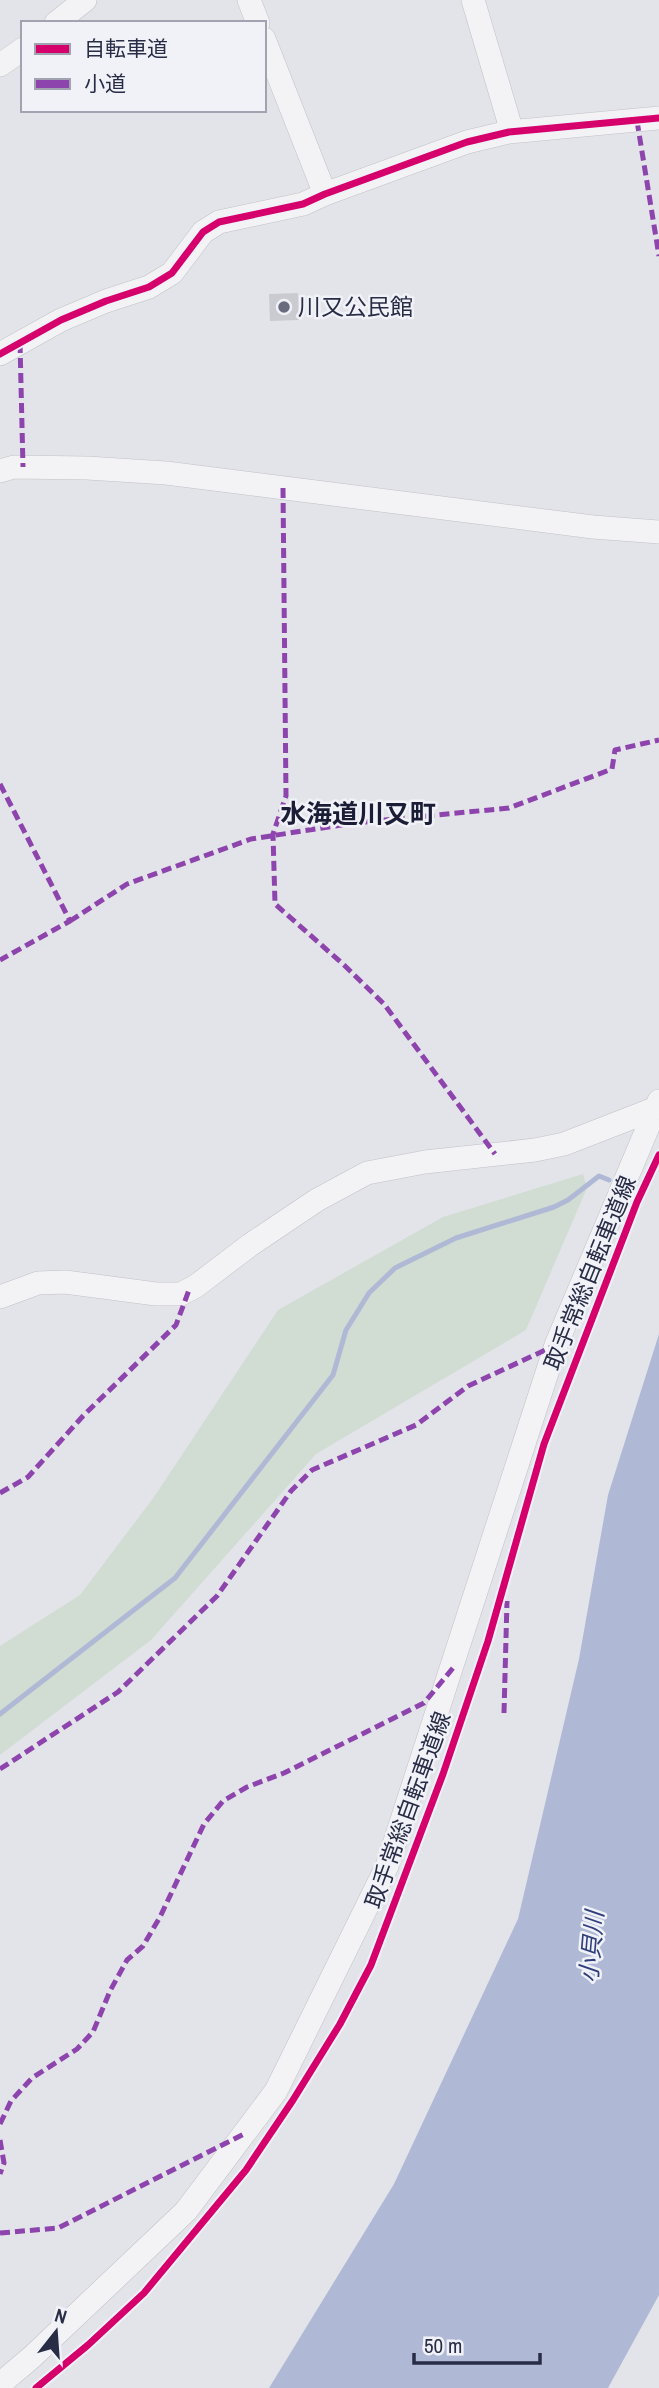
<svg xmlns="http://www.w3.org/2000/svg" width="659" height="2388" font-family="'Archivo Narrow','Noto Sans JP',sans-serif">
<rect width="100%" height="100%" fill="#e3e4e9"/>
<path fill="#d1dcd3" d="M 583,1174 L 587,1188 L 526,1330 L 316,1454 L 151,1640 L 0,1755 L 0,1646 L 80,1595 L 154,1497 L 278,1310 L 443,1217 Z"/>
<path fill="#afb9d6" d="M 659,1334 L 659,2295 L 608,2388 L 269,2388 L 394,2184 L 518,1919 L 579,1659 L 608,1495 Z"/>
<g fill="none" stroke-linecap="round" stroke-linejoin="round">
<path stroke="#afb9d6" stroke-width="5" d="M 0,1714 L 175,1578 L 333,1375 L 346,1330 L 369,1293 L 395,1268 L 456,1238 L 554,1207 L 568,1200 L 599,1176 L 609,1180"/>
</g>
<path fill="#cacbd1" d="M 298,293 L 299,320 L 270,321 L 269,294 Z"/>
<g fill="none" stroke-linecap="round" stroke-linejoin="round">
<g stroke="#c0c1c7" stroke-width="24">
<path id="minor" d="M 249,0 L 258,23
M 473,0 L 510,125 L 509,132
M 56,23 L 85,0
M 264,39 L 325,194
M 0,65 L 23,49
M 0,354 L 61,320 L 106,301 L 149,287 L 172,273 L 203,232 L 219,222 L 303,204 L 325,194 L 467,142 L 509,132 L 659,118
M 0,471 L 14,467 L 87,468 L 166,473 L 593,527 L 659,532
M 0,1297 L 38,1283 L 65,1282 L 156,1294 L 181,1294 L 196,1286 L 250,1245 L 317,1200 L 367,1173 L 425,1162 L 535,1150 L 564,1144 L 654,1109
M 0,2384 L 32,2357 L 186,2211 L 276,2091 L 387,1866 L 556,1345 L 659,1101"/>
</g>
<use href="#minor" stroke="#f3f3f5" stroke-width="23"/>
<path stroke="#8e44ad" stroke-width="5" stroke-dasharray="10 5" stroke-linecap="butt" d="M 637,121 L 659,256
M 20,343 L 23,467
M 283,488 L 286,796 L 273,834 L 275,904 L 344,965 L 384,1004 L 495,1154
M 0,784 L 70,921 L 0,960
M 70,921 L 127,884 L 251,839 L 354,823 L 509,808 L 612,769 L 615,750 L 659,740
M 0,1493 L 28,1477 L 83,1416 L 176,1325 L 189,1290
M 504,1713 L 507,1601
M 0,1769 L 118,1692 L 217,1596 L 291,1491 L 312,1470 L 416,1425 L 468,1386 L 556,1345
M 0,2124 L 11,2101 L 32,2078 L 77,2049 L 93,2032 L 110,1991 L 127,1960 L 143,1946 L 160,1917 L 204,1824 L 223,1801 L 247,1787 L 284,1773 L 424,1703 L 453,1668
M 0,2140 L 4,2163 L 0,2174
M 0,2233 L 58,2228 L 244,2134"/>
<g stroke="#f1f2f8" stroke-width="11">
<path id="cycleway" d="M 0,354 L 61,320 L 106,301 L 149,287 L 172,273 L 203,232 L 219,222 L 303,204 L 325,194 L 467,142 L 509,132 L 659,118
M 36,2388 L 88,2345 L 144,2293 L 246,2170 L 293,2100 L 340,2024 L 371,1965 L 443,1774 L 488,1641 L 544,1444 L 637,1202 L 659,1155"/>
</g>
<use href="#cycleway" stroke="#d6006c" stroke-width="7"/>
</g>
<circle fill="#696c7e" stroke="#f1f2f8" stroke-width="2.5" cx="284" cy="307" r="7"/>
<g text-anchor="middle" stroke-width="5" stroke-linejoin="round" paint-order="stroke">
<g font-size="23" fill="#282c45" stroke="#f1f2f8" text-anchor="start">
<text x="298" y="315">川又公民館</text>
</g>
<g font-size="23" fill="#282c45" stroke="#f1f2f8">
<text transform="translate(590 1273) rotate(-68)" y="8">取手常総自転車道線</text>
<text transform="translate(408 1810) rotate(-70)" y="8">取手常総自転車道線</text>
</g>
<g font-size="24" font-style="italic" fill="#2e3f7c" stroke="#f1f2f8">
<text transform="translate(592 1947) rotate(-85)" y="8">小貝川</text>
</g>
<g font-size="26" font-weight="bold" fill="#1a1d35" stroke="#f1f2f8">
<text x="358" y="823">水海道川又町</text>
</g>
</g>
<rect x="21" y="21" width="245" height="91" fill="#f1f2f8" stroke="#a1a3b0" stroke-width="2"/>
<rect x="35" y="44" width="35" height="10" fill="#d6006c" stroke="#a1a3b0" stroke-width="2"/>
<text x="84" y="56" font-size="21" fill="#282c45">自転車道</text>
<rect x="35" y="79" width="35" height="10" fill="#8e44ad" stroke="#a1a3b0" stroke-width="2"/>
<text x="84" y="91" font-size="21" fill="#282c45">小道</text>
<g transform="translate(56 2332) rotate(17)" stroke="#f1f2f8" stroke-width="5" paint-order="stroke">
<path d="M0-5L12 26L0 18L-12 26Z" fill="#282c45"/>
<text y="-10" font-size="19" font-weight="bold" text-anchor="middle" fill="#282c45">N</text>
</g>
<path d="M414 2353v10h126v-10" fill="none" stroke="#282c45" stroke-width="3.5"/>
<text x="424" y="2353" font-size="21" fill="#282c45" stroke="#f1f2f8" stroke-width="5" paint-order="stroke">50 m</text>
</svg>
